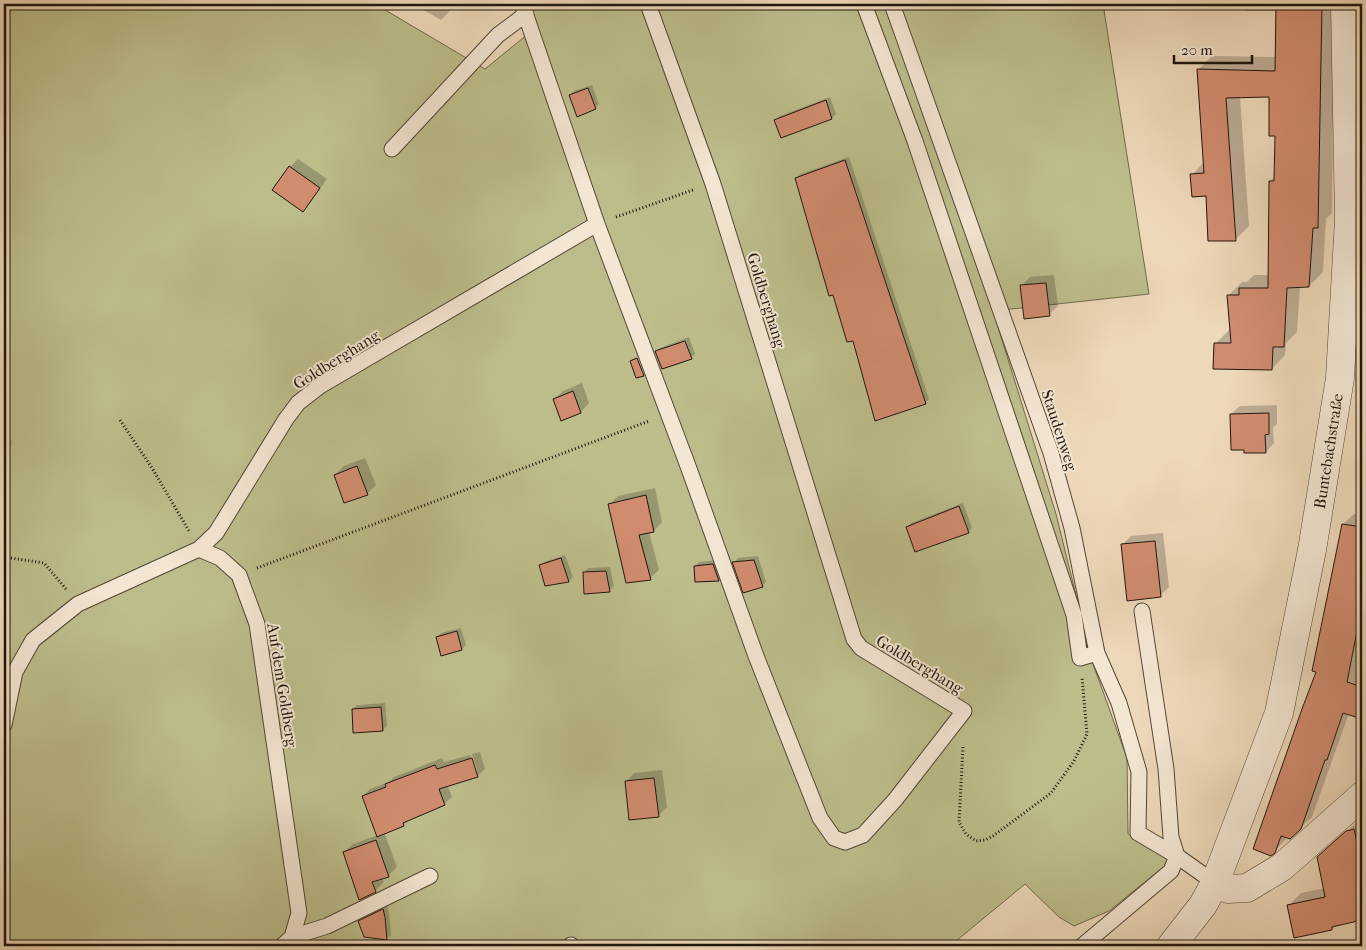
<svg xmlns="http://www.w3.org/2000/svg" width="1366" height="950" font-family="'IM FELL French Canon',serif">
<rect width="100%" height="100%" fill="#edd8b9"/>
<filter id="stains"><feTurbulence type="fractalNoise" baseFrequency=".004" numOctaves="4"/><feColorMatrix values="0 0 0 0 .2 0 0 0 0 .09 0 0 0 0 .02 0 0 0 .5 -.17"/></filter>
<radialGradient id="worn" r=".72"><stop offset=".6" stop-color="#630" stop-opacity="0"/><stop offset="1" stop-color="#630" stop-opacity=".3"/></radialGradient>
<path fill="#bdbd8c" stroke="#6e6a4c" d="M 4,4 L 375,4 L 485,69 L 528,34 L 517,4 L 1103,4 L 1149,294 L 993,311 L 1056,514 L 1093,664 L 1127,758 L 1128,834 L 1171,861 L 1109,911 L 1074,926 L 1059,917 L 1025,884 L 950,946 L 4,946 Z"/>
<path fill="#0003" d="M 413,4 L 454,4 L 449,12 L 441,20 Z
M 1246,4 L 1334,4 L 1332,213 L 1326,219 L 1323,272 L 1309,286 L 1300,286 L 1297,332 L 1286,343 L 1285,355 L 1272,369 L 1215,344 L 1229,330 L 1231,330 L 1228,296 L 1242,282 L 1247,282 L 1254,275 L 1269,275 L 1270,181 L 1276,175 L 1276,135 L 1271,96 L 1240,97 L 1249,226 L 1235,240 L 1207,194 L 1192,175 L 1204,162 L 1198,70 L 1212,56 L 1276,57 L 1277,11 L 1246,11 Z
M 592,85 L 599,104 L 595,108 L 570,95 L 574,91 Z
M 830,97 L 836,114 L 832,118 L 782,136 L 776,120 L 780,116 Z
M 849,157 L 929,399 L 925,403 L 853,339 L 797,178 L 801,174 Z
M 298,159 L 327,179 L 311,202 L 303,210 L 290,167 Z
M 1054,275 L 1058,306 L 1049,314 L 1021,286 L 1030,277 Z
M 689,337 L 695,354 L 691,358 L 656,352 L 660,348 Z
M 582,383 L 589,403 L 581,412 L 562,419 L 554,400 L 563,391 Z
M 1277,405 L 1277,424 L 1273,428 L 1274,443 L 1266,452 L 1231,414 L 1240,406 Z
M 4,439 L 12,441 L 7,461 L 4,464 Z
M 365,458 L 376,485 L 367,494 L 335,475 L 344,466 Z
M 655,488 L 662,522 L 654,531 L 649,532 L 659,570 L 650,578 L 610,504 L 618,496 Z
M 963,503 L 972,528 L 968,532 L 907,527 L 911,523 Z
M 1354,514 L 1362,515 L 1362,644 L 1357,671 L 1362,673 L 1362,718 L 1349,713 L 1312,817 L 1300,828 L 1287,836 L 1285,840 L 1274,852 L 1318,672 L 1343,524 Z
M 4,521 L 6,521 L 4,537 Z
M 1163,533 L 1169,587 L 1160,596 L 1122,545 L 1131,536 Z
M 565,555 L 573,577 L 569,581 L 546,585 L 540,566 L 544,562 Z
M 758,556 L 766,582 L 762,586 L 734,562 L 738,558 Z
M 717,560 L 723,576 L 719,580 L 696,581 L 695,566 L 699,562 Z
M 610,567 L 614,586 L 610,590 L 585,592 L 584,572 L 588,568 Z
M 461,628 L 466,645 L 462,649 L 437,637 L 441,633 Z
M 385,703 L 387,726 L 383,730 L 353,709 L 357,705 Z
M 480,752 L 485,769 L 477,776 L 447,785 L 452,797 L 444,804 L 410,818 L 403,825 L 384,832 L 397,867 L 388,876 L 382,878 L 384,882 L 375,891 L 344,852 L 353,844 L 378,835 L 363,796 L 370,789 L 389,782 L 394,777 L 442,758 L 444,762 L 470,755 L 476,773 L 478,773 L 472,754 Z
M 662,770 L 667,807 L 658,816 L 626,782 L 634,773 Z
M 1362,818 L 1362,919 L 1336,925 L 1332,929 L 1288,906 L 1301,893 L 1325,888 L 1331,845 Z
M 387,906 L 389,912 L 391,935 L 387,938 L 360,922 L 364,918 Z"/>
<path fill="#d18c70" stroke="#1f160c" d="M 1276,4 L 1322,4 L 1318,228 L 1313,228 L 1309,287 L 1287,288 L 1284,347 L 1273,347 L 1272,370 L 1213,369 L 1214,343 L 1231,343 L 1227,295 L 1239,295 L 1239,288 L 1268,288 L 1269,181 L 1274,181 L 1275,136 L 1269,136 L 1269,97 L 1226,98 L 1236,241 L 1208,241 L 1206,196 L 1192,197 L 1190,174 L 1204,173 L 1197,69 L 1275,71 Z
M 588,88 L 596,109 L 577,117 L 569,95 Z
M 826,100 L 832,119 L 781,138 L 774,120 Z
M 845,160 L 926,404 L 875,421 L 853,341 L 847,342 L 833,295 L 829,296 L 795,178 Z
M 289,166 L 320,188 L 303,212 L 272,190 Z
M 1046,283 L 1050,316 L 1024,319 L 1020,285 Z
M 685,341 L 692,359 L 662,369 L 655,351 Z
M 637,358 L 644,376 L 636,378 L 630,361 Z
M 573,391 L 581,413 L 561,421 L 553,399 Z
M 1269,413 L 1269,434 L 1265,435 L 1266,453 L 1244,453 L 1244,450 L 1231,450 L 1230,414 Z
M 357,466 L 368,495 L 344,503 L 334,475 Z
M 646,495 L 654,532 L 639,535 L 651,580 L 626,583 L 608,504 Z
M 959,506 L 969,533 L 915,552 L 906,527 Z
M 1342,524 L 1362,527 L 1362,606 L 1347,682 L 1362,687 L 1362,719 L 1343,713 L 1327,760 L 1325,760 L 1301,829 L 1290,839 L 1281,836 L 1275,853 L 1271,856 L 1253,849 L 1302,709 L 1316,672 L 1312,671 Z
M 1155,541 L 1161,597 L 1127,601 L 1121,544 Z
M 561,558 L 569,582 L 545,586 L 539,565 Z
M 754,560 L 763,587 L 743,593 L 732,562 Z
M 713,564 L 719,581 L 695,582 L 694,566 Z
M 606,571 L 610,592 L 584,594 L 583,572 Z
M 457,631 L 462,650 L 441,656 L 436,637 Z
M 381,707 L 383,731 L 353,733 L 352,709 Z
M 472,758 L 478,777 L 439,789 L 445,805 L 403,823 L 404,826 L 377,837 L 362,796 L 386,787 L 385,784 L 435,765 L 437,769 Z
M 654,778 L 659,817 L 629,820 L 625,781 Z
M 1354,829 L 1358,846 L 1362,845 L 1362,920 L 1332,927 L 1332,930 L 1294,938 L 1287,905 L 1325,897 L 1317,857 L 1346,831 Z
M 376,840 L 389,877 L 372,882 L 376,892 L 359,900 L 343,852 Z
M 383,909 L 385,917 L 387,940 L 364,937 L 358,921 Z"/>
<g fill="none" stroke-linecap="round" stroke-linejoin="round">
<g stroke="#524637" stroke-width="17">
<path id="service" d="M 522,4 L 597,224
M 864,4 L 915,141 L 1074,615 L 1080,658 L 1097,653
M 892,4 L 1051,453 L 1072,528 L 1097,653 L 1119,703 L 1139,772 L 1138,833 L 1177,856 L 1171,871 L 1082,946
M 392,149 L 498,35 L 526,14
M 199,549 L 216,533 L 286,419 L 298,403 L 320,386 L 597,224 L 688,466 L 756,656 L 820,818 L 834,838 L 845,842 L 863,835 L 895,800 L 964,711 L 861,648 L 854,639 L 713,184 L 648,4
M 1142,611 L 1166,769 L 1171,837 L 1177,856 L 1215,883
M 4,725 L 15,672 L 33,640 L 78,604 L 199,549 L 220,558 L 239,575 L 257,624 L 299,913 L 292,937 L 282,946
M 292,937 L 327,926 L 430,876
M 570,946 L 571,945"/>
</g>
<g stroke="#524637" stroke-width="29">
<path id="minor" d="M 1215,883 L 1228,889 L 1247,888 L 1282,867 L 1362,796
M 1171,946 L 1203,905 L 1215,883 L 1279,713 L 1312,550 L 1340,378 L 1349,219 L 1345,4"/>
</g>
<path stroke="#1f160c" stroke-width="3" stroke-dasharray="1 2.5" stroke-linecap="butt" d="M 616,217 L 693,190
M 120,420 L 152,468 L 189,531
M 4,557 L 44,563 L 66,589
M 257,568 L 649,421
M 963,747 L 959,822 L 966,834 L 976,841 L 985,840 L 993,836 L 1051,793 L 1074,761 L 1087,734 L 1082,677"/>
<use href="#service" stroke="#f3e6d2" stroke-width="15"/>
<use href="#minor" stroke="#f3e6d2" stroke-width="28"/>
</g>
<g text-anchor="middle" stroke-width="4" stroke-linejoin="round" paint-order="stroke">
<g font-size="16" fill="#1f160c" stroke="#f3e6d2">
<text transform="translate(767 300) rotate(73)" y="6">Goldberghang</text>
<text transform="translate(336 359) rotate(-32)" y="6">Goldberghang</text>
<text transform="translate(1060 430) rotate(72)" y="6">Staudenweg</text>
<text transform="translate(1328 451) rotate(-81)" y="6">Buntebachstraße</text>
<text transform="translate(920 664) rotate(31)" y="6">Goldberghang</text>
<text transform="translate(283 685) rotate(81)" y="6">Auf dem Goldberg</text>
</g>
</g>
<rect width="1366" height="950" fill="none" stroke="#edd8b9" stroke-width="20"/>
<rect x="5" y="5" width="1356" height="940" fill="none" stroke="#1f160c" stroke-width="2.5"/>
<rect x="10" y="10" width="1346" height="930" fill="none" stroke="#1f160c"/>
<path d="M1174 55v8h78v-8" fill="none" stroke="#1f160c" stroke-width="2.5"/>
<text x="1181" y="55" font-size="15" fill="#1f160c" stroke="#f3e6d2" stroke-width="4" paint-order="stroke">20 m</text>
<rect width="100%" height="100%" filter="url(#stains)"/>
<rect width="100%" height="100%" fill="url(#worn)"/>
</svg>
